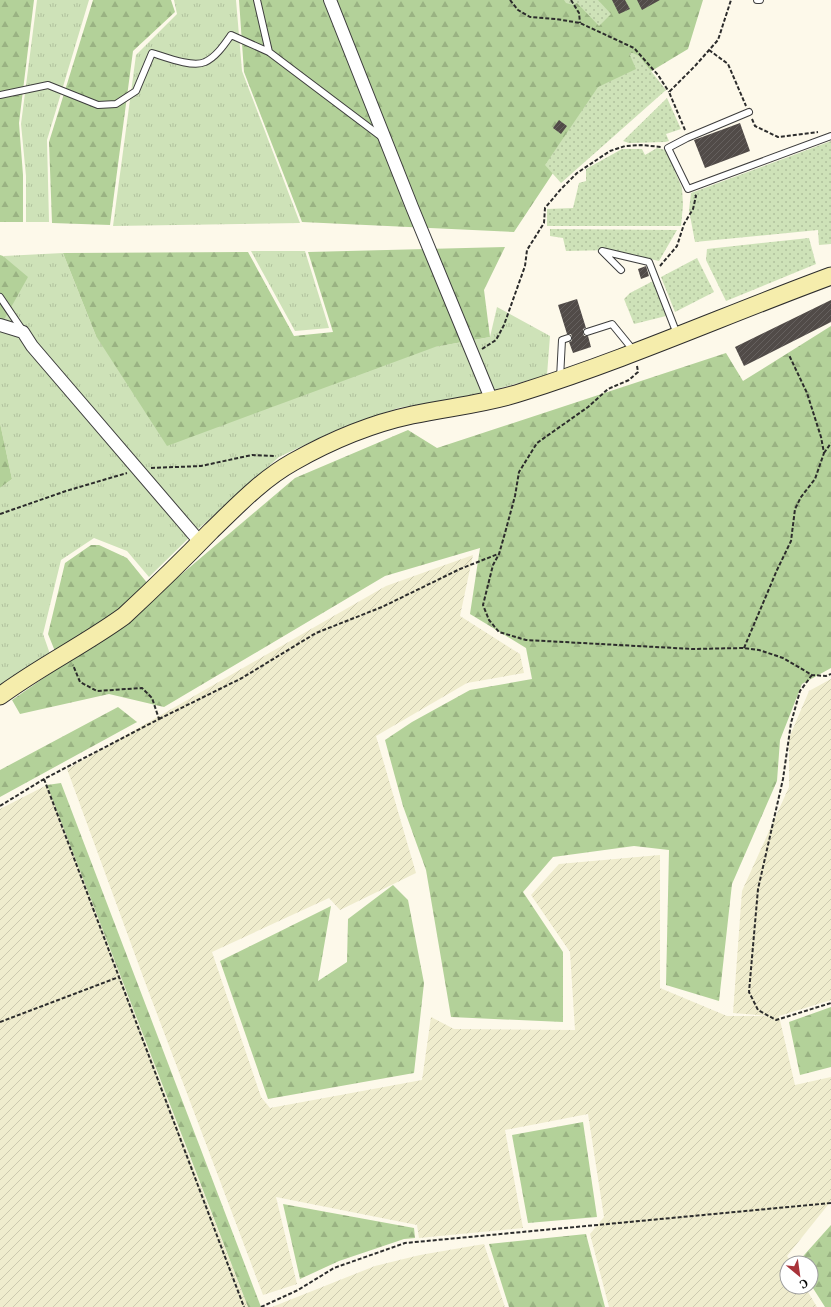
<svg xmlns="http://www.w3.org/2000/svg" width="831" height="1307" font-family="Merriweather,serif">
<defs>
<pattern id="farmland-furrows" width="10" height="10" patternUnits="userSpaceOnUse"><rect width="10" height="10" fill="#efeccd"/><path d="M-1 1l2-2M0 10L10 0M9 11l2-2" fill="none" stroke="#ccc9af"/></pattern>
<pattern id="grass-tufts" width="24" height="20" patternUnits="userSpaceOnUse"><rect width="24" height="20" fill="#cee2b8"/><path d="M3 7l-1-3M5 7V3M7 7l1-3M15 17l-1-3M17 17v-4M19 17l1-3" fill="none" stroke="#b0c19d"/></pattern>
<pattern id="forest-firs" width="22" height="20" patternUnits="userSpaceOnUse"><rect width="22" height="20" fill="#b3d199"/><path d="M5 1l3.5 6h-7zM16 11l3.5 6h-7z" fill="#99b282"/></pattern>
<pattern id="garden-dots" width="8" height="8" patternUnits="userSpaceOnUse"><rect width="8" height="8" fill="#cee2b8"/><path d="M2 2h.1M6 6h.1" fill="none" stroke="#b0c19d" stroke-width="1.8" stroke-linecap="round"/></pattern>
<pattern id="building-hatch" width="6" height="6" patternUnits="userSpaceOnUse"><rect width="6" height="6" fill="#514b48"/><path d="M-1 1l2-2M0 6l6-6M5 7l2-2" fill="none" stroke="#65605e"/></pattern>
</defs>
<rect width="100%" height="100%" fill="#fdf9ea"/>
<path fill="url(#farmland-furrows)" d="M 473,555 L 460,616 L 520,654 L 524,673 L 467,683 L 376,736 L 416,873 L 340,910 L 329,898 L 212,952 L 261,1097 L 270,1108 L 422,1080 L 431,1017 L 454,1029 L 575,1030 L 570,952 L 531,895 L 559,864 L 660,855 L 660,988 L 727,1016 L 771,1016 L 733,1013 L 742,891 L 789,787 L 789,738 L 809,691 L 831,679 L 831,1000 L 779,1016 L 795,1085 L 831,1077 L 831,1201 L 787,1256 L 792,1263 L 787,1263 L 787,1287 L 805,1287 L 817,1307 L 609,1307 L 590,1234 L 604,1217 L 588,1114 L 505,1130 L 523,1228 L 419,1238 L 417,1225 L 276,1197 L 297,1284 L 263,1295 L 145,982 L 67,769 L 386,586 Z
M 47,785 L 187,1151 L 248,1307 L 0,1307 L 0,809 Z
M 484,1244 L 505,1307 L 272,1307 L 375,1266 L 420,1255 Z"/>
<path fill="url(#grass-tufts)" d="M 37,0 L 89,0 L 47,140 L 49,222 L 26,222 L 26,176 L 21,124 Z
M 174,0 L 236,0 L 242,71 L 300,223 L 113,226 L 136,55 L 177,14 Z
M 251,251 L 305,251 L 329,328 L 295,331 Z
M 63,253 L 96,336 L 435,347 L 490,337 L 497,307 L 550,336 L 547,375 L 479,394 L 398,408 L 334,431 L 279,457 L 195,532 L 149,577 L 127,551 L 94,538 L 61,560 L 43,634 L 50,654 L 0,688 L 0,488 L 12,479 L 0,423 L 0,327 L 4,256 Z"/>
<path fill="url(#forest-firs)" d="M 0,0 L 34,0 L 19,123 L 23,175 L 23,222 L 0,222 Z
M 93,0 L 171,0 L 175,12 L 133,51 L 110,225 L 52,223 L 49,142 Z
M 239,0 L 703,0 L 688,49 L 600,102 L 514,232 L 302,222 L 244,72 Z
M 505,247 L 484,290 L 490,337 L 435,347 L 167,446 L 96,336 L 63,253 L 248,252 L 294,336 L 333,332 L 308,252 Z
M 0,255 L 3,256 L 28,277 L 0,327 Z
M 831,326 L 831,668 L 802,684 L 780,740 L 777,781 L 732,884 L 719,1001 L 666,985 L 669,850 L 634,846 L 553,857 L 523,892 L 563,952 L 563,1022 L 451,1017 L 426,870 L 403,806 L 385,740 L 412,722 L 470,690 L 532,679 L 526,648 L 470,614 L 480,548 L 385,576 L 164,707 L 109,694 L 20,714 L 12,700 L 61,666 L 48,634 L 65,563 L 91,545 L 99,545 L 127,558 L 157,595 L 295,478 L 408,430 L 437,448 L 726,353 L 743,381 Z
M 0,423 L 12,479 L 0,488 Z
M 118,707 L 137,722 L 0,797 L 0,770 Z
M 61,783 L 261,1307 L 248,1307 L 47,785 Z
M 393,885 L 408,900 L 424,983 L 414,1073 L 268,1099 L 220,961 L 331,906 L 318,981 L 347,962 L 348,919 Z
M 831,1007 L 831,1067 L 800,1075 L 789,1022 Z
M 583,1122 L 597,1217 L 528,1223 L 512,1135 Z
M 283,1204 L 414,1228 L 415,1238 L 404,1239 L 339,1261 L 300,1279 Z
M 831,1225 L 831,1307 L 825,1307 L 811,1285 L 811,1263 L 797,1263 Z
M 586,1234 L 605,1307 L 509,1307 L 489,1244 Z"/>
<path fill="url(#garden-dots)" d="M 564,0 L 598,0 L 611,14 L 599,26 L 577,3 L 573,5 L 566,3 Z
M 629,53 L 633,53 L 639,56 L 666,90 L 561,183 L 545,165 L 598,87 L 636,69 Z
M 667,98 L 681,129 L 666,134 L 669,141 L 665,142 L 629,143 L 623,141 Z
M 831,141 L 831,244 L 819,245 L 818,230 L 695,242 L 689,210 L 691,193 Z
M 657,148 L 666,150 L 682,188 L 683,205 L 681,226 L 547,226 L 547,209 L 573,208 L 579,183 L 586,181 L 586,169 L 622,149 L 642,149 L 645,155 Z
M 550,229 L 677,230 L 659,261 L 611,250 L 566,251 L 563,238 L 550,236 Z
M 809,238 L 816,264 L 726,301 L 706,260 L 707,249 Z
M 697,258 L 714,292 L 675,312 L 661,277 Z
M 653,281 L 666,316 L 634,324 L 624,299 L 630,293 Z"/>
<path fill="url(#building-hatch)" d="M 612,0 L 625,0 L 630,9 L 619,14 Z
M 637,0 L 660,0 L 642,10 Z
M 559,120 L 567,126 L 561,134 L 553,128 Z
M 740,123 L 750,151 L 705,168 L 694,140 Z
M 646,266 L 649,276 L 641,279 L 638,269 Z
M 577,299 L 586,328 L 583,329 L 583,333 L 584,336 L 588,336 L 591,347 L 573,353 L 569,342 L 572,341 L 572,337 L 571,334 L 567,334 L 558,305 Z
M 831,300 L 831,322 L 744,366 L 735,347 Z"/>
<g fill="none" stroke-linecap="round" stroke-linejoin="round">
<g stroke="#3d3d3d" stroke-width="8">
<path id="lane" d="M 257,0 L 269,52
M 757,0 L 760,0
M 0,95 L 48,85 L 98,105 L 116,104 L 136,91 L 152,53 C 165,57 193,68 205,62 C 216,57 224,45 231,35 L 269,52 L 383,138
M 749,112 L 687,138 L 668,148 L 688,189 L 831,136
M 621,270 L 602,251 L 649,262 L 677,334
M 0,297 L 23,331
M 587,332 L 612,324 L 634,351
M 560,378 L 562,340 L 568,338"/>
</g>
<g stroke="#3d3d3d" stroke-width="14">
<path id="street" d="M 330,0 L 412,207 L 492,401
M 0,325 L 23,332 L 32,346 L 200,542"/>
</g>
<g stroke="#2c2c2c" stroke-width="19">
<path id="secondary" d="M 0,696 C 39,667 84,645 124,616 C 153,589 182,561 210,532 C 236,507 261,480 293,462 C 330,441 370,424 412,415 C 449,407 486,404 522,392 C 627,359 728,314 831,276"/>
</g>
<path stroke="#2c2c2c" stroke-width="2" stroke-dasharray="4 2" stroke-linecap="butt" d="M 510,0 L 518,10 L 530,17 L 556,19 L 580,23 L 634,48 L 658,75 L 669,92
M 571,0 L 579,13 L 580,23
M 709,50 L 728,64 L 746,106
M 752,119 L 755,126 L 778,137 L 818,132
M 685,130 L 669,92 L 695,66 L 718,40 L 731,0
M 660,266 L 677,246 L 684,224 L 693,209 L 696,196 L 695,195
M 482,349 L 496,340 L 504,325 L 525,266 L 527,250 L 544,223 L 545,208 L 561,189 L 577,173 L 610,151 L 625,146 L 641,145 L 661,147
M 637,366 L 638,372 L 629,380 L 608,389 L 588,407 L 537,443 L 519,472 L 515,496 L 505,533 L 499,554 L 493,565 L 483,605 L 489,620 L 499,632 L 526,640 L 693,649 L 744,648 L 759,650 L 783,658 L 812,675 L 826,676 L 831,674
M 824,453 L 831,443
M 151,468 L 201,466 L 252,455 L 276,456
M 0,514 L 66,491 L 127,473
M 744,648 L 777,570 L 791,541 L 795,509 L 801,497 L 815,479 L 824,453 L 821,437 L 807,393 L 789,355
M 812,675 L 800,691 L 791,723 L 783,779 L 758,889 L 749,992 L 758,1010 L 776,1020 L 831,1003
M 159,719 L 242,678 L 316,633 L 382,607 L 460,569 L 498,554
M 44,779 L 244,1307
M 0,806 L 44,779 L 159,719 L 152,698 L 142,688 L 97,691 L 80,682 L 73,665
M 0,1022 L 119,977
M 261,1307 L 298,1290 L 334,1268 L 405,1243 L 831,1203"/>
<use href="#lane" stroke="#fff" stroke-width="6"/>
<use href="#street" stroke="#fff" stroke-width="12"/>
<use href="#secondary" stroke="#f5edac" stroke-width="17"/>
</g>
<g transform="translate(799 1275) rotate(151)"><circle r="19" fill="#ffffff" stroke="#9d9d9d"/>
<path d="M0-3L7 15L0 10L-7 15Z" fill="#a9333a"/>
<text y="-6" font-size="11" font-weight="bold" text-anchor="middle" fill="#0a0a0a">С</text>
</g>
</svg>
